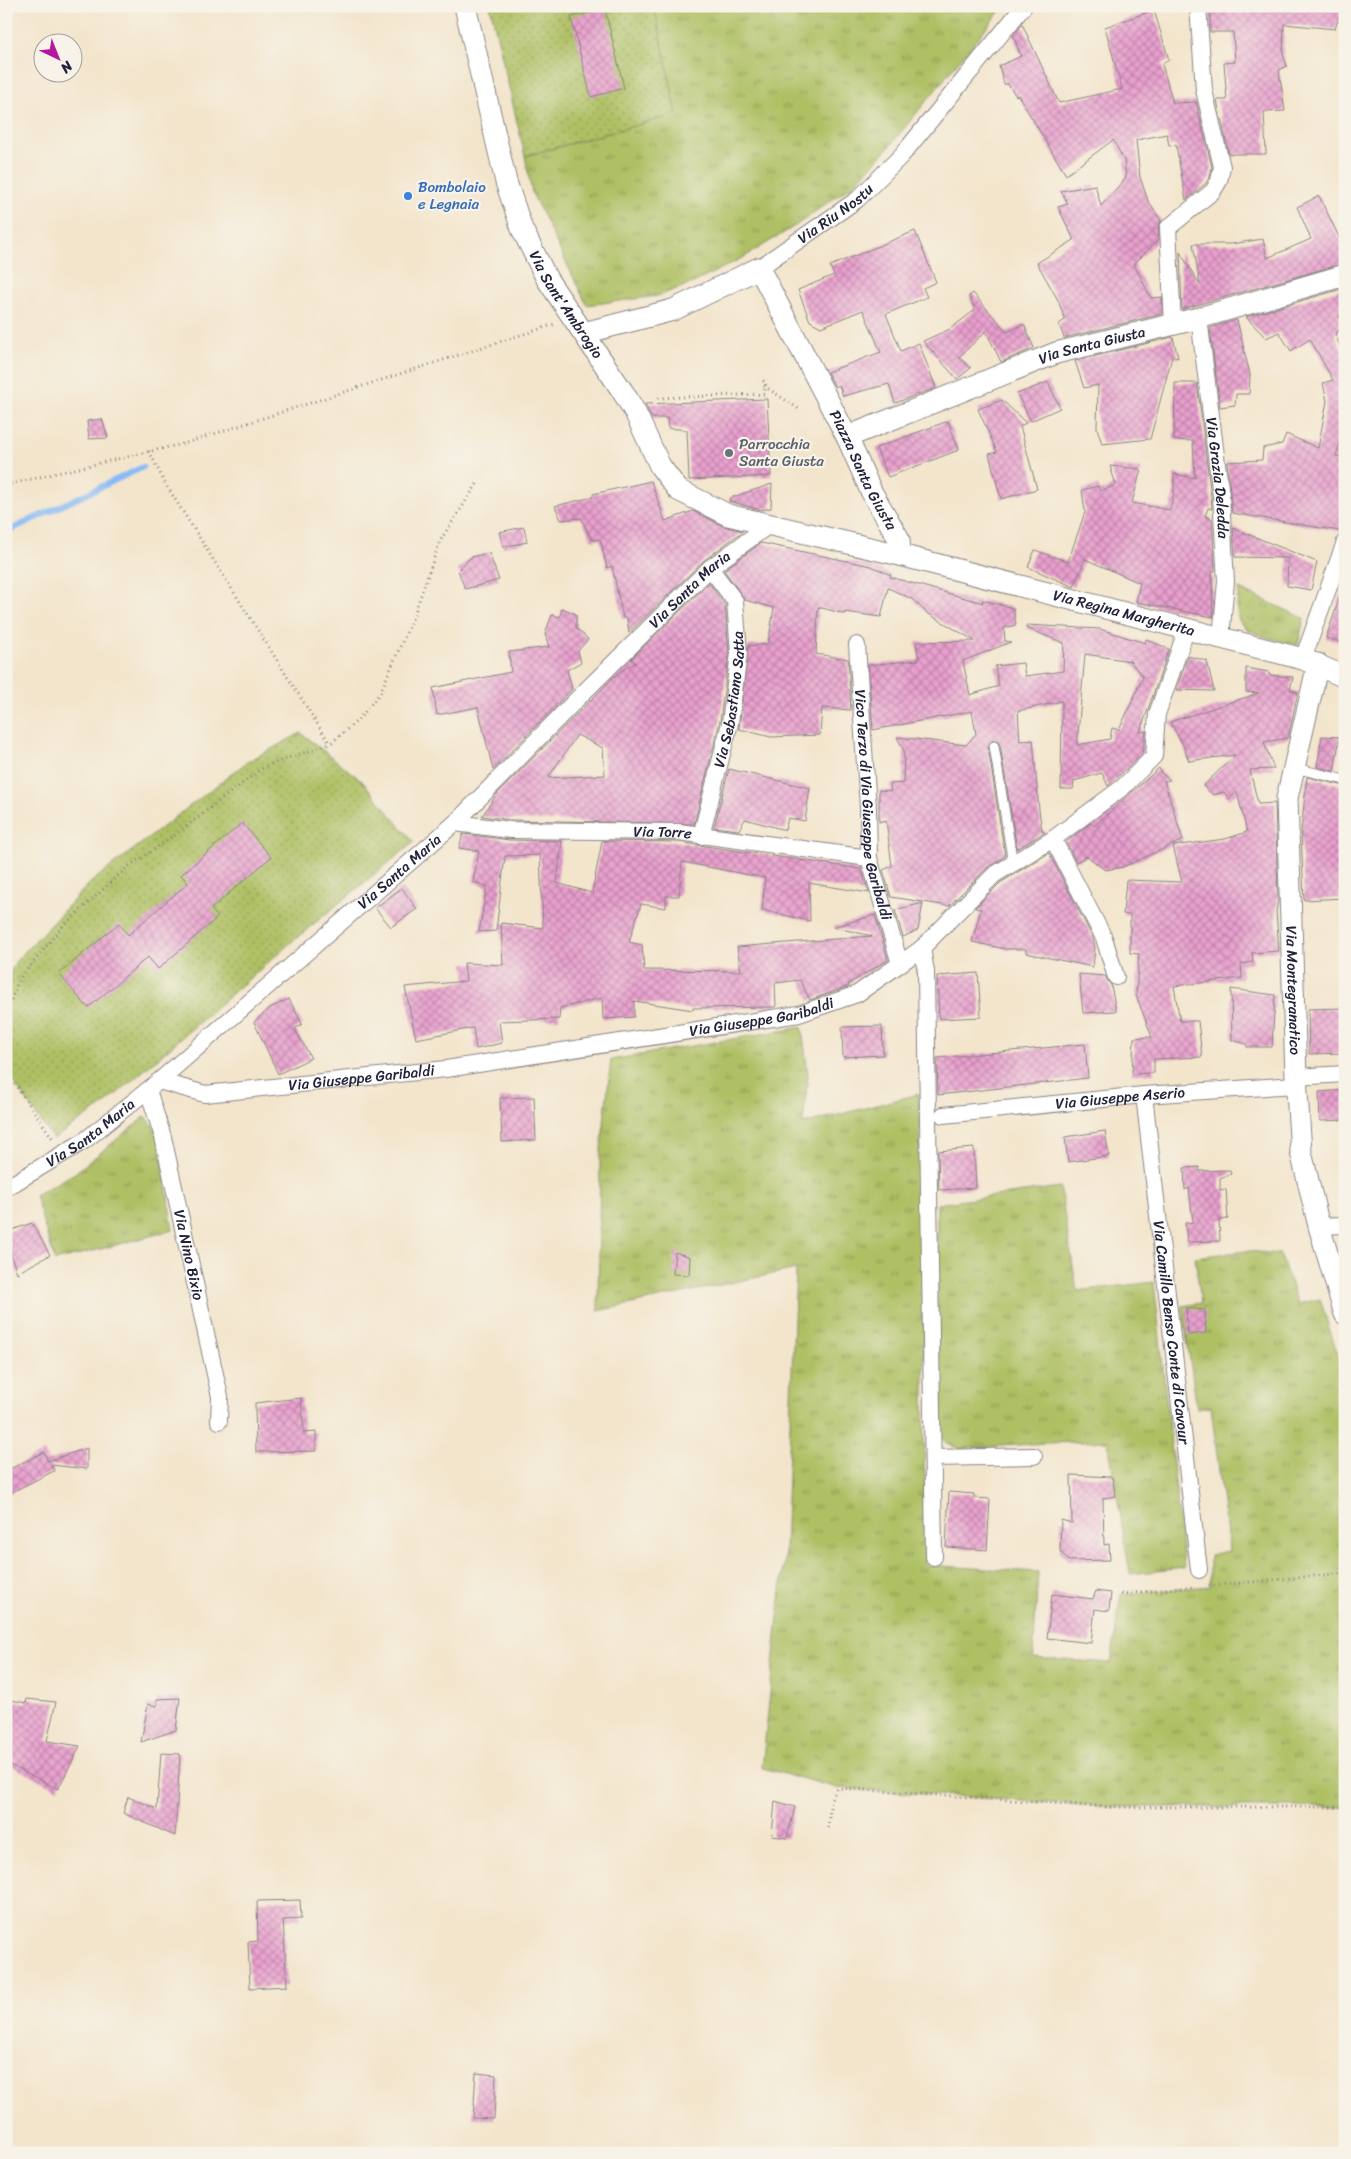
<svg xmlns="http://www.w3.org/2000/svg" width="1351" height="2159" font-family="Sriracha,sans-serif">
<defs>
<pattern id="grass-tufts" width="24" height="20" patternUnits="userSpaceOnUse" patternTransform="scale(1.25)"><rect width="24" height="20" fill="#aec064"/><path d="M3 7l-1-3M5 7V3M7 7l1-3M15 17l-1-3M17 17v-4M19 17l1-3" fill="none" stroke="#8d9c54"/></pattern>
<pattern id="garden-dots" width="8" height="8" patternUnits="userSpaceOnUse" patternTransform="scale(1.25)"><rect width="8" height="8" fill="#aec064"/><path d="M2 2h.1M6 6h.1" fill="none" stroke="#8d9c54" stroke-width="1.8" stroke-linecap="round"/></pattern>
<pattern id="building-cross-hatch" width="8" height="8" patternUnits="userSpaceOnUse" patternTransform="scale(1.25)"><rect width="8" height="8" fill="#e9a0ce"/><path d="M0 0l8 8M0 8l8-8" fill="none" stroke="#bc82a8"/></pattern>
</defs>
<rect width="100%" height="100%" fill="#f7f3e8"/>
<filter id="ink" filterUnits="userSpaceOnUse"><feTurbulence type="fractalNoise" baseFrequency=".02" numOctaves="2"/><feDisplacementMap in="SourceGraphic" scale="10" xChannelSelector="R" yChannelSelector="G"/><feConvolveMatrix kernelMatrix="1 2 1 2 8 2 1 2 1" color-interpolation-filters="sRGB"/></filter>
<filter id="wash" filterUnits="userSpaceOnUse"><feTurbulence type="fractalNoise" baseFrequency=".0096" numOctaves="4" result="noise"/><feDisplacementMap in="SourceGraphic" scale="20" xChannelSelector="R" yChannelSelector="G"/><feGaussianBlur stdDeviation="1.12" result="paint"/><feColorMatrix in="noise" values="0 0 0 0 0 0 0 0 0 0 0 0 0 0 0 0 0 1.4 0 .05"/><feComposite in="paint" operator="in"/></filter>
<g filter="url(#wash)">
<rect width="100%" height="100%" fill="#f3e5cc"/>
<path fill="url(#grass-tufts)" stroke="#687150" d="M 654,6 L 1004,6 L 883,154 L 854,184 L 798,224 L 746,256 L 693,283 L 657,296 L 587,305 L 532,193 L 525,156 L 677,114 Z
M 1239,589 L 1304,618 L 1298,645 C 1283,641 1246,636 1239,620 C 1235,611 1238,598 1239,589 Z
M 802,1027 L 808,1075 L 803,1124 L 919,1094 L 923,1206 L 925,1565 L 1038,1572 L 1033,1658 L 1111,1663 L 1121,1594 L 1210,1586 L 1210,1555 L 1229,1551 L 1211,1407 L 1197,1408 L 1182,1306 L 1201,1303 L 1195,1257 L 1247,1251 L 1280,1254 L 1298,1304 L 1320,1299 L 1345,1378 L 1345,1807 L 1110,1807 L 838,1788 L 762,1768 L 785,1552 L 796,1269 L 598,1311 L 600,1158 L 611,1060 Z
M 146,1116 L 158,1133 L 173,1230 L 55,1261 L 35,1195 L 75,1173 Z
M 1060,1187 L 1077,1291 L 1154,1282 L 1184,1568 L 1130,1574 L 1108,1441 L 1045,1443 L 959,1449 L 946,1443 L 938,1431 L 937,1204 Z"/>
<path fill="url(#garden-dots)" stroke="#687150" d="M 490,6 L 654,6 L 677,114 L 525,156 Z
M 301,733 L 362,781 L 414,842 L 288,945 L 105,1104 L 53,1139 L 6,1071 L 6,982 L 16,961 L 90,883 L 247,762 Z"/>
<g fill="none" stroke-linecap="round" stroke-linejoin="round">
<path stroke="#89baf5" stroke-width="6" d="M 6,532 L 143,467"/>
</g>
<g id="blocks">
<path fill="url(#building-cross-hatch)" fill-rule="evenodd" d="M 1210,6 L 1293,11 L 1294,6 L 1345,6 L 1345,22 L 1337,22 L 1335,29 L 1284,24 L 1283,54 L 1287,66 L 1279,70 L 1285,111 L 1264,112 L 1266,154 L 1229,154 L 1217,100 L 1227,100 L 1224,63 L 1235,62 L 1233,32 L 1210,32 Z
M 605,9 L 624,88 L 591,97 L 571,17 Z
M 1154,10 L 1169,60 L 1162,64 L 1173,103 L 1196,102 L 1212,167 L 1210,177 L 1205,184 L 1186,200 L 1176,145 L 1169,146 L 1167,134 L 1136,140 L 1140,177 L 1148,201 L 1161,221 L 1158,228 L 1159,239 L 1134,264 L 1151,298 L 1162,297 L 1162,314 L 1064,338 L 1059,324 L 1065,320 L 1058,300 L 1037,263 L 1074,240 L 1058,207 L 1068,204 L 1061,191 L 1095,185 L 1101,206 L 1126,178 L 1124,160 L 1113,140 L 1066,175 L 1018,95 L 1016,96 L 1008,84 L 1004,84 L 999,66 L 1021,56 L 1013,35 L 1022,24 L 1059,103 L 1122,89 L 1105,27 Z
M 1319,196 L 1345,249 L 1345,263 L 1182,309 L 1180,252 L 1200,285 L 1193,244 L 1231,244 L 1263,239 L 1267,258 L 1311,239 L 1297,207 Z
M 915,231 L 936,282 L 923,288 L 927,297 L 886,314 L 901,351 L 919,343 L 936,388 L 895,403 L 889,384 L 843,396 L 839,385 L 835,387 L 827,372 L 881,352 L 863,310 L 821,327 L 810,321 L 798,290 L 834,275 L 830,266 Z
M 1345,288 L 1345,314 L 1339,316 L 1343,327 L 1335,334 L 1345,358 L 1345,427 L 1336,456 L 1345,457 L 1345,532 L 1232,513 L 1227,462 L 1262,460 L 1263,448 L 1282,444 L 1286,434 L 1318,448 L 1327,401 L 1323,383 L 1333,380 L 1310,339 L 1291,351 L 1279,332 L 1266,338 L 1246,317 Z
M 973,293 L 1007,332 L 1024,324 L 1034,348 L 1001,362 L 986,331 L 959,357 L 971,368 L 957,379 L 923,341 L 950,329 L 975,310 L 969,296 Z
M 1237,320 L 1250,375 L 1249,394 L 1236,394 L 1235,405 L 1220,407 L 1210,328 Z
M 1173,337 L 1178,358 L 1172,357 L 1150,439 L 1102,444 L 1097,428 L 1098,385 L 1084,388 L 1075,361 Z
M 1048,382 L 1060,408 L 1031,421 L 1017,394 Z
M 1175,383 L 1197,383 L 1211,497 L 1212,509 L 1208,508 L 1205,516 L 1212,519 L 1215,571 L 1212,571 L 1213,617 L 1136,602 L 1140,583 L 1085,559 L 1074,587 L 1028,567 L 1035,550 L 1068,562 L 1085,512 L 1082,490 L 1098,486 L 1100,491 L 1116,485 L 1110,466 L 1141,469 L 1132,503 L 1170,510 L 1174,492 L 1174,474 L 1195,478 L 1193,441 L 1174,440 Z
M 767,399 L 771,476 L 689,480 L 687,430 L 668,428 L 667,418 L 652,418 L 645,404 Z
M 1002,400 L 1026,423 L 1020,426 L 1037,489 L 1001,499 L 989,454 L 997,452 L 978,409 Z
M 102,419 L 108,438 L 89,439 L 87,421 Z
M 948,421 L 959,450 L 888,477 L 876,448 Z
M 651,481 L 665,521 L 693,511 L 723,526 L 743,531 L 703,561 L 629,633 L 627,618 L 623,618 L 612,566 L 607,568 L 600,539 L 592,540 L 581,518 L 561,520 L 555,506 L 593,497 L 593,494 Z
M 772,484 L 771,508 L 761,510 L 729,501 L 730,498 Z
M 524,527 L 527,542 L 503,547 L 499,532 Z
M 1233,528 L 1317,562 L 1311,590 L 1287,586 L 1288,558 L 1235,557 Z
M 761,543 L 871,566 L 891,575 L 890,577 L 983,603 L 982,600 L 1013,608 L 1016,625 L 1004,628 L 1005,641 L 1011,642 L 963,661 L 970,695 L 999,686 L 995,666 L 1023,663 L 1025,676 L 1063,671 L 1064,643 L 1026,628 L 1027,625 L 1100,629 L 1145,643 L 1146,639 L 1169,649 L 1140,732 L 1146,731 L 1142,754 L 1108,786 L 1102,773 L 1074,781 L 1073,789 L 1061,789 L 1062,701 L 1018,711 L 1020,741 L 1033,740 L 1039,810 L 1042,830 L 1045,832 L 1017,849 L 1000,745 L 997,740 L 993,740 L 988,747 L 1005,856 L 987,868 L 949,906 L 891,897 L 883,870 L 892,866 L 886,820 L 879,822 L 879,790 L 891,791 L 890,784 L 903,783 L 904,751 L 897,737 L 966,745 L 976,734 L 972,711 L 873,730 L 868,665 L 919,660 L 916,642 L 975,641 L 927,613 L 912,599 L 888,588 L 881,617 L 845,612 L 845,614 L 818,607 L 816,654 L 848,659 L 851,710 L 822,708 L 820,735 L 771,737 L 739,729 L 748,646 L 768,644 L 774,608 L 745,600 L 724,570 ZM 1085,654 L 1130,661 L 1143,677 L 1119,730 L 1112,728 L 1110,739 L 1077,745 Z
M 489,553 L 499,580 L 465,589 L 458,570 L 471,557 Z
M 709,583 L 725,605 L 729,653 L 720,721 L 694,824 L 511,820 L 482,816 L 497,794 L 619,672 L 635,663 L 631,659 ZM 577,735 L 603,748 L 605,775 L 548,778 Z
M 1342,591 L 1345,592 L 1345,643 L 1326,638 Z
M 562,608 L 576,614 L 576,628 L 588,639 L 578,651 L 581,662 L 567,670 L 572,689 L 493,770 L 478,707 L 437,715 L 433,688 L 511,672 L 509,652 L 549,647 L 545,634 L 552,615 L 560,617 Z
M 1188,656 L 1207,661 L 1214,691 L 1176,690 Z
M 1246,668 L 1269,672 L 1269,675 L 1293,677 L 1290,690 L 1298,692 L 1288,738 L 1264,742 L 1274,769 L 1250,770 L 1258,804 L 1275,803 L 1278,900 L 1276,912 L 1279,951 L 1252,953 L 1253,962 L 1241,964 L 1242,978 L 1174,986 L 1180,1021 L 1198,1021 L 1202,1057 L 1154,1059 L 1154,1073 L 1132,1074 L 1134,1038 L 1152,1037 L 1136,995 L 1139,954 L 1130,953 L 1130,915 L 1123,914 L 1126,880 L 1182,882 L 1173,846 L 1225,839 L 1247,832 L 1237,792 L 1229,799 L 1224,792 L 1213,795 L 1203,786 L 1235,755 L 1189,761 L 1183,745 L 1170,722 L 1259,693 L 1246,692 Z
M 1322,736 L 1340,737 L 1334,771 L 1317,767 Z
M 1159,768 L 1161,773 L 1170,780 L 1164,781 L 1183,840 L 1123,867 L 1105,870 L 1087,856 L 1076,862 L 1066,842 L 1091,823 L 1094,826 Z
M 729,769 L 810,788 L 805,821 L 788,818 L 785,830 L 745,819 L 739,830 L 714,827 Z
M 1307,777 L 1345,786 L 1345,819 L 1340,837 L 1345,838 L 1345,898 L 1304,900 L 1301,832 Z
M 242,823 L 271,857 L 211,909 L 218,917 L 158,969 L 148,957 L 88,1008 L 59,974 L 119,923 L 128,935 L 188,883 L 181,875 Z
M 463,834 L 510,840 L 562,841 L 557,883 L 592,893 L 602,841 L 678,842 L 861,869 L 869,893 L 809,883 L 810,921 L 762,910 L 765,878 L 682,862 L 679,896 L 666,896 L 666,908 L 641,904 L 629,942 L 642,945 L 644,970 L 741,971 L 737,947 L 872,936 L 833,927 L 875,915 L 888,960 L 848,984 L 849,986 L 810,1000 L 800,980 L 775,983 L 776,1007 L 693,1008 L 693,1010 L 634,1001 L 634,1017 L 603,1019 L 602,998 L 560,1008 L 559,1019 L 499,1021 L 502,1043 L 476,1049 L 473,1028 L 416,1039 L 405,987 L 466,981 L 464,963 L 503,965 L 501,923 L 543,928 L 540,855 L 505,856 L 496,931 L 479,932 L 487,886 L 473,882 L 479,851 L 459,848 Z
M 1049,853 L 1093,938 L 1095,948 L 1093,967 L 1026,953 L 1026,949 L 1006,949 L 972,942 L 981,909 L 975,908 L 1000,883 Z
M 402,888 L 417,909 L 391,927 L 375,908 Z
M 923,903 L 918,930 L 903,937 L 895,910 Z
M 978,973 L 981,1017 L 939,1019 L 937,976 Z
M 1079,974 L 1105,976 L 1111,985 L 1116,1011 L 1083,1013 Z
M 1231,989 L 1275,995 L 1272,1047 L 1247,1047 L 1246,1044 L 1232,1040 Z
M 289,999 L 302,1024 L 295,1029 L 311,1058 L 278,1074 L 254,1022 L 270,1008 Z
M 1345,1008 L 1345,1053 L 1309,1054 L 1308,1009 Z
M 882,1026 L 883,1055 L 843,1057 L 842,1027 Z
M 1085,1044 L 1088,1078 L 938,1095 L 937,1058 Z
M 1345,1090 L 1345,1120 L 1320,1121 L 1319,1092 Z
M 534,1097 L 536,1140 L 502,1142 L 500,1098 Z
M 1105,1131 L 1109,1156 L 1068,1162 L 1065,1137 Z
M 974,1148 L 976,1188 L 939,1190 L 938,1151 Z
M 1199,1167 L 1199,1171 L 1230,1170 L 1231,1174 L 1220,1178 L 1220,1190 L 1226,1189 L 1228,1219 L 1219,1220 L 1220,1241 L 1187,1242 L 1185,1223 L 1193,1222 L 1189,1188 L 1185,1190 L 1184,1168 Z
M 32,1223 L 50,1255 L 17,1273 L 6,1241 L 6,1232 Z
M 675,1252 L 690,1257 L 689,1275 L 673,1274 Z
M 1186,1308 L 1205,1310 L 1206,1333 L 1188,1335 Z
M 301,1398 L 304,1433 L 316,1432 L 316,1451 L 256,1452 L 255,1403 Z
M 87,1448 L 87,1469 L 51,1465 L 54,1471 L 6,1495 L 6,1471 L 44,1452 L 48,1461 Z
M 1071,1475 L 1112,1477 L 1116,1496 L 1103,1498 L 1104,1545 L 1109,1544 L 1110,1560 L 1069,1561 L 1060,1551 L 1061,1520 L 1072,1523 Z
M 949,1492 L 974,1494 L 974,1498 L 990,1499 L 987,1550 L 946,1547 Z
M 1096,1591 L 1111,1593 L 1109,1611 L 1095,1609 L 1091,1643 L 1047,1638 L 1052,1594 L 1093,1599 Z
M 180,1698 L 176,1730 L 141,1742 L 148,1704 L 157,1706 L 157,1699 Z
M 6,1699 L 26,1703 L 27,1699 L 56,1702 L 47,1741 L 80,1746 L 58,1789 L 6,1763 Z
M 161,1753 L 180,1754 L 175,1836 L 123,1813 L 128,1797 L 157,1809 Z
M 775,1801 L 795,1807 L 787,1838 L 772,1836 Z
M 300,1900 L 301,1919 L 283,1920 L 287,1986 L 250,1988 L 248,1942 L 258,1941 L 257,1901 Z
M 476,2073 L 496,2075 L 494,2119 L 473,2118 Z"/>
</g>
</g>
<g filter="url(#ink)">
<use href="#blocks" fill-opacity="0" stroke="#8a8484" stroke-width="1"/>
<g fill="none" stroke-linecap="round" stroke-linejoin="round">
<g stroke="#8a8484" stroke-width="11">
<path id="service" d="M 994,746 L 1013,864
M 1295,768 L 1345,780"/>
</g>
<g stroke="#8a8484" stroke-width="18">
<g id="minor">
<path id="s1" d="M 759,268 L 858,199 L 902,155 L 1024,6"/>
<path id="s2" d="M 1199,318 L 1221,496 L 1226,581 L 1221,639"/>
<path d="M 1173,324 L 1168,228 L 1213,191 L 1219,181 L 1222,167 L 1204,90 L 1198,6"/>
<path id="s3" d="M 857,645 L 868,808 L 869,858 L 900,964"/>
<path d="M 1303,659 L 1345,542"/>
<path id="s4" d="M 455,823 L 510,830 L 679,832 L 869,858"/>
<path id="s5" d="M 701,836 L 730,723 L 739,653 L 735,601 L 710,568"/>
<path d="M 1053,839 L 1104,938 L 1116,977"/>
<path d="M 922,948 L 926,972 L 934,1557"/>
<path d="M 1296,1077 L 1345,1074"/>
<path id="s6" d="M 159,1081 L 205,1094 L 446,1069 L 799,1014 L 857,994 L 900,964 L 922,948 L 994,875 L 1053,839 L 1123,787 L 1154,756 L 1157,714 L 1186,631"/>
<path id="s7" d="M 148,1090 L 163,1137 L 220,1397 L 219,1421"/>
<path id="s8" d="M 1144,1095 L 1199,1570"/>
<path id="s9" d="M 943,1115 L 1144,1095 L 1296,1085"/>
<path id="s10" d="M 6,1188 L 84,1141 L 159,1081 L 455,823 L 582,694 L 710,568 L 769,525"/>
<path d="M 1319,1226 L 1345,1225"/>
<path d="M 933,1458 L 1034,1456"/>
</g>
</g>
<g stroke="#8a8484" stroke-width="23">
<g id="tertiary">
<path id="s11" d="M 465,6 L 506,182 L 522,229 L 547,279 L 623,392 L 635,412 L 660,466 L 678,490 L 728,515 L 900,555 L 1303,659 L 1345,677"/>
<path id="s12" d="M 584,333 L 673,310 L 759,268 L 847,437 L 871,491 L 899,539 L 900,555"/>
<path id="s13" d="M 847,437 L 1056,353 L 1199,318 L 1345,275"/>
<path id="s14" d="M 1318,664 L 1287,798 L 1296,1077 L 1301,1152 L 1319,1226 L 1345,1314"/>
</g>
</g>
<path stroke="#8a8484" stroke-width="3" stroke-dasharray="1 4" stroke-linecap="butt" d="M 764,386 L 799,409
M 658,398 L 764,394 L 766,383 L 761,379
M 149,451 L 166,485 L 330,744
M 6,485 L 186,443 L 555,324
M 6,1014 L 18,981 L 62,927 L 128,867 L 175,835 L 265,766 L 330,744 L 359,719 L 380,693 L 414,615 L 440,541 L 477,484
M 6,1071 L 53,1139
M 1209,1586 L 1345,1573
M 1121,1594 L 1192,1587
M 828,1828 L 831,1799 L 838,1788 L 1110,1807 L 1345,1807"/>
<use href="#service" stroke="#fff" stroke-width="9"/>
<use href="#minor" stroke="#fff" stroke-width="16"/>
<use href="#tertiary" stroke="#fff" stroke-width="21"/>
</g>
</g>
<circle fill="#3f7fe0" stroke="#f7f3e8" stroke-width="2" cx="408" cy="196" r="5"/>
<circle fill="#6b7280" stroke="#f7f3e8" stroke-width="2" cx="729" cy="453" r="5"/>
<g text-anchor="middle" stroke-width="4.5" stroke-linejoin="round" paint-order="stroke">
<g font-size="15" fill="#366cbe" stroke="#f7f3e8" text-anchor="start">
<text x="418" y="192">Bombolaio<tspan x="418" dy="17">e Legnaia</tspan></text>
</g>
<g font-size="15" fill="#22223b" stroke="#f7f3e8">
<text dy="5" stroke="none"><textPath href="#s1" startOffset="94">Via Riu Nostu</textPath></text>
<text dy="5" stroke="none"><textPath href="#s11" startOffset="318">Via Sant'Ambrogio</textPath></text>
<text dy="5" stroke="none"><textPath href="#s13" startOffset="262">Via Santa Giusta</textPath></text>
<text dy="5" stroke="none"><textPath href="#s12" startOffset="415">Piazza Santa Giusta</textPath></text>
<text dy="5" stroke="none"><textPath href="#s2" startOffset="161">Via Grazia Deledda</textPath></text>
<text dy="5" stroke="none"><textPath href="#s10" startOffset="911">Via Santa Maria</textPath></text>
<text dy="5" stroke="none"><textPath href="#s11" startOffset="999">Via Regina Margherita</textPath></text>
<text dy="5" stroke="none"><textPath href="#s5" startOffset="140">Via Sebastiano Satta</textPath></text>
<text dy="5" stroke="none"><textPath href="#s3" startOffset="161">Vico Terzo di Via Giuseppe Garibaldi</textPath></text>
<text dy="5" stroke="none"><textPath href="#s4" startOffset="208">Via Torre</textPath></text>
<text dy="5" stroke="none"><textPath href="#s10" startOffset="506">Via Santa Maria</textPath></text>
<text dy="5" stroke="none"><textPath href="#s14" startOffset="330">Via Montegranatico</textPath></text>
<text dy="5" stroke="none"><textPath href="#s6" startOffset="610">Via Giuseppe Garibaldi</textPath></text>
<text dy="5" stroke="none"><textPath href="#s6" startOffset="205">Via Giuseppe Garibaldi</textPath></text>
<text dy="5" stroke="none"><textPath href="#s9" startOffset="178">Via Giuseppe Aserio</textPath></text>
<text dy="5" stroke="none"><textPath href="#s10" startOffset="101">Via Santa Maria</textPath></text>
<text dy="5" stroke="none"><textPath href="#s7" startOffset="170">Via Nino Bixio</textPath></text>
<text dy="5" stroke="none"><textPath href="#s8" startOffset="239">Via Camillo Benso Conte di Cavour</textPath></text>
</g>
<g font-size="15" fill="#5b616d" stroke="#f7f3e8" text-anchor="start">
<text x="739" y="449">Parrocchia<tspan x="739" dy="17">Santa Giusta</tspan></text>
</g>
</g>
<rect width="1351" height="2159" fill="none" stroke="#f7f3e8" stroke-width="25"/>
<g transform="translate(58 58) rotate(137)"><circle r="24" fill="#f7f3e8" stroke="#a29fa3"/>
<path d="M0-4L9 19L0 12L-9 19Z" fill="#b5179e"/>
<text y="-8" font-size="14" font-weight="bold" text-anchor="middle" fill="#22223b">N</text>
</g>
</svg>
